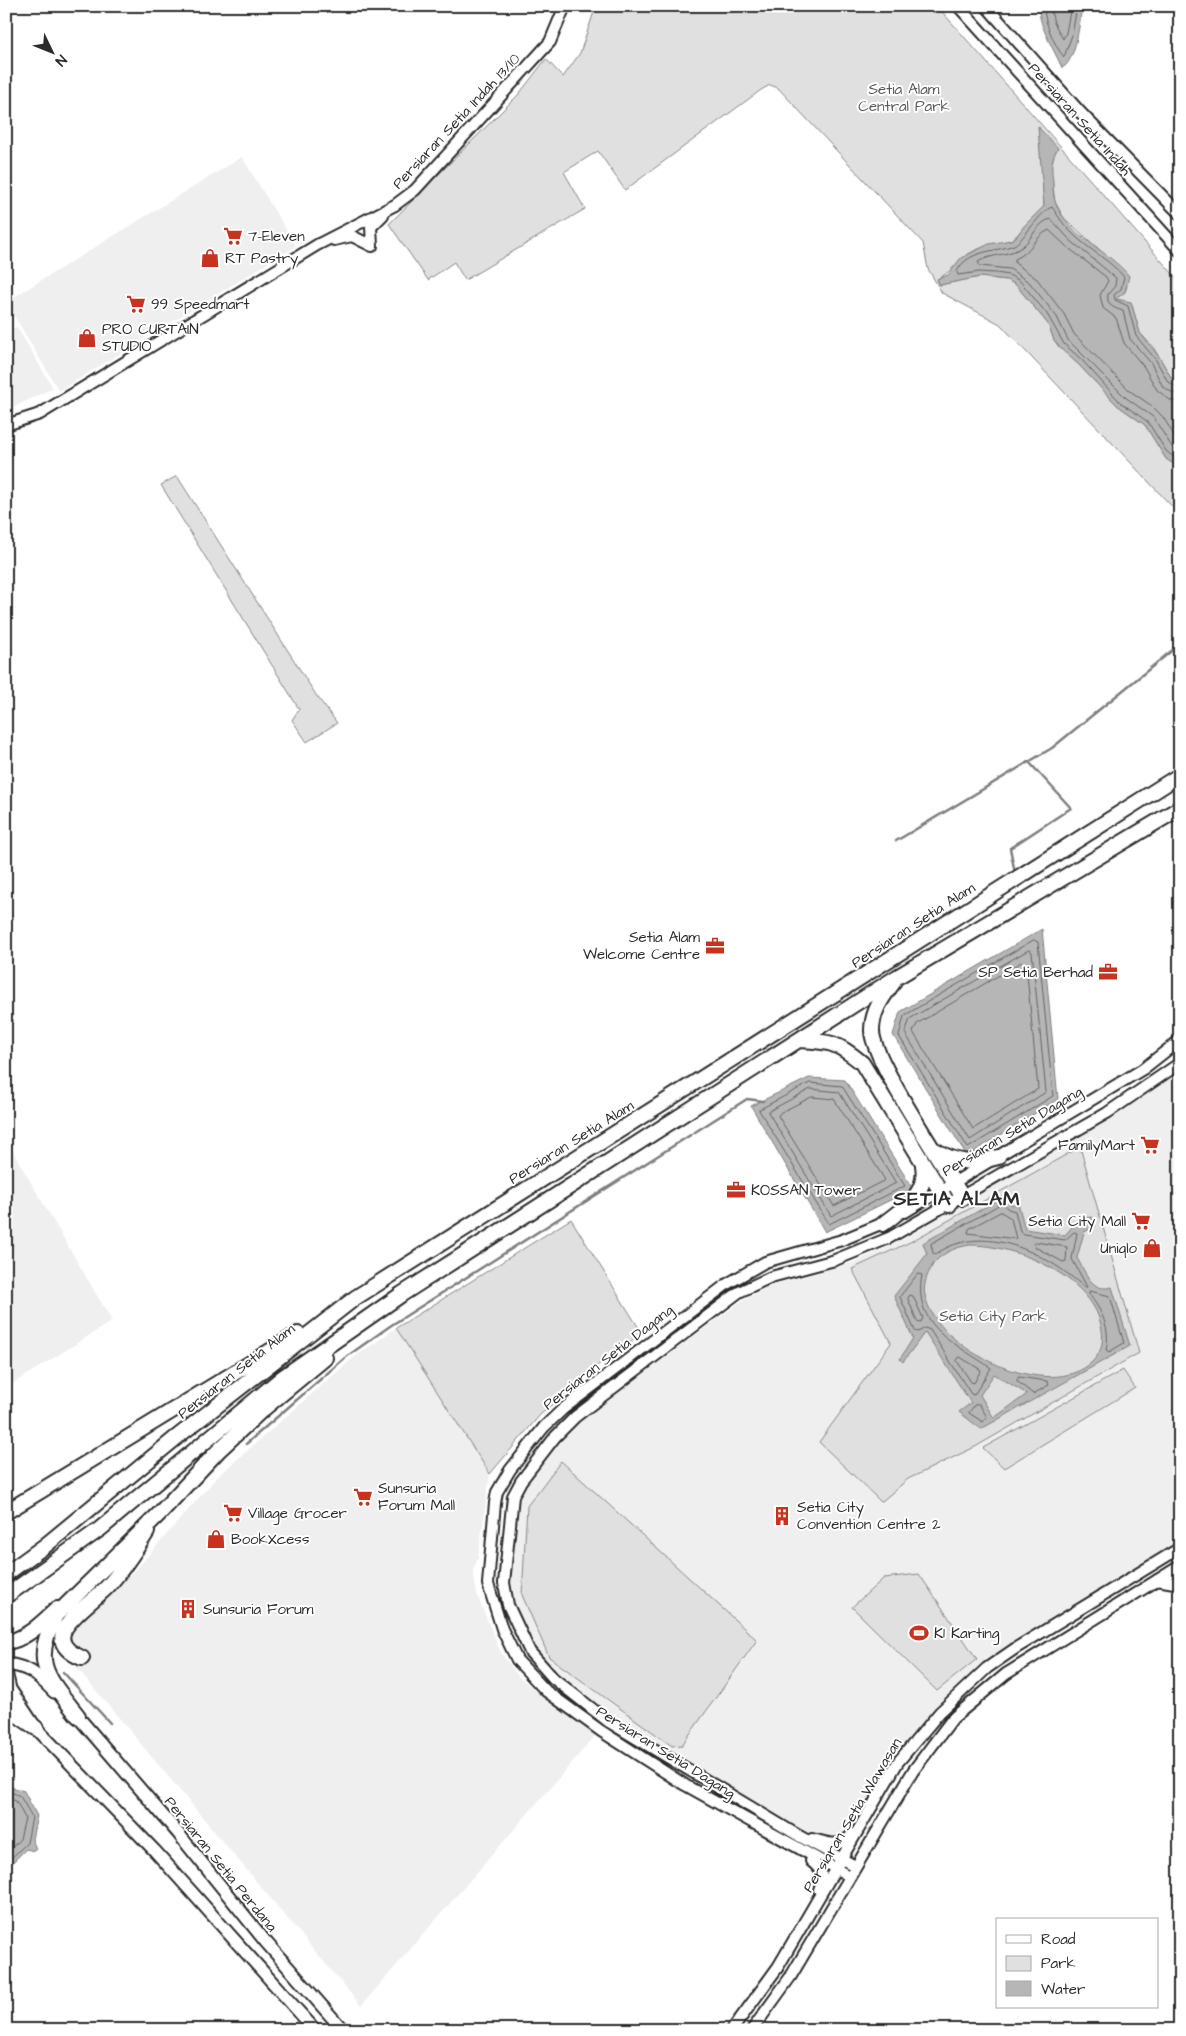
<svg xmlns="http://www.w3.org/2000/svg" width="1186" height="2036" font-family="'Architects Daughter',sans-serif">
<rect width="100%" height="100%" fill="#fff"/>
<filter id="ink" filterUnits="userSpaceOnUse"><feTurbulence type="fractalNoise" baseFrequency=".02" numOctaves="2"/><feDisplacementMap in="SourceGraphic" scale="10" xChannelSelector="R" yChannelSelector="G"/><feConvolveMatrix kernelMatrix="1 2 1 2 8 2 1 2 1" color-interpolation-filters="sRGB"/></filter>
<g filter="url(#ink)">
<path fill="#efefef" d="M 242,157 L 296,246 L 59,391 L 6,302 Z
M 17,327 L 53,388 L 6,411 L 6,330 Z
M 1180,1071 L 1180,1543 L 996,1655 L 949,1693 L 893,1760 L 853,1828 L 842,1839 L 837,1841 L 805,1831 L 609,1717 L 557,1673 L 534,1649 L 513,1601 L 509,1584 L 518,1499 L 526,1483 L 560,1440 L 578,1422 L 743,1300 L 772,1285 L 849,1264 L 891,1246 L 1122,1112 Z
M 6,1140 L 112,1321 L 6,1388 Z
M 396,1328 L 490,1474 L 478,1558 L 473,1570 L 477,1595 L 501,1653 L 519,1677 L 595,1736 L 361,2006 L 67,1656 L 67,1635 L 140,1565 L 217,1477 L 353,1358 Z"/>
<path fill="#e0e0e0" stroke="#868686" d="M 596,6 L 937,6 L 1180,282 L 1180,385 L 1172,379 L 1153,347 L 1140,333 L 1131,302 L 1115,299 L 1125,292 L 1127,286 L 1100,250 L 1064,218 L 1055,202 L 1051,171 L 1052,157 L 1039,127 L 1044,206 L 1041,210 C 1036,215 1014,239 1011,240 C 997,245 984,245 970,253 C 957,261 951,273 937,279 L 939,285 L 980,277 L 1007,280 L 1016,285 L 1048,324 L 1054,340 L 1060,348 L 1078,364 L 1117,405 L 1145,425 L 1166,459 L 1180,468 L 1180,515 L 1000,324 L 942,293 L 928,269 L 923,243 L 778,88 L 770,85 L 761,90 L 625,190 L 598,151 L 564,172 L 585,209 L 465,280 L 454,262 L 428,280 L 389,224 L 519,94 L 546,59 L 563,77 L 580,53 Z
M 177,476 L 316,695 L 337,723 L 307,742 L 292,720 L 299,709 L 161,485 Z
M 1080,1147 L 1139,1353 L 975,1447 L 908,1479 L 881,1502 L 819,1442 L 891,1343 L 852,1269 L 910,1242 Z
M 571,1219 L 642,1333 L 594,1368 L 540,1415 L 490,1474 L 396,1328 Z
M 1123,1370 L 1135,1388 L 1004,1468 L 983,1448 Z
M 561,1461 L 757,1640 L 682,1745 L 672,1746 L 549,1657 L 522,1595 L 527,1506 Z
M 919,1574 L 977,1659 L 937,1691 L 852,1607 L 884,1578 Z"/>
<path fill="#b6b6b6" stroke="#7e7e7e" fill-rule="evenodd" d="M 1040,6 L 1082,6 C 1080,20 1076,62 1062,68 C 1056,53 1035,20 1040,6 Z
M 1038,127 L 1058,148 C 1051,159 1051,168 1053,181 C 1053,188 1053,197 1056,204 C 1069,236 1108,250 1129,276 L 1125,292 L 1116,299 L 1131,302 L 1140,333 L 1160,358 L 1172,379 L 1180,385 L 1180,468 L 1166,459 L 1145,425 L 1117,405 L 1078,364 L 1060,348 L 1054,340 L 1048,324 L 1016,285 L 1007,280 L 980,277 L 940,285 L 937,279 L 948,275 L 960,259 L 969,254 L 989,244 L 1011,240 L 1016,237 L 1024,226 L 1044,206 Z
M 1042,929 L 1058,1099 L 967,1156 L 893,1035 L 900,1012 Z
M 809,1078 L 845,1080 L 913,1189 L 825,1232 L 751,1106 Z
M 1006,1195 L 1011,1205 L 1018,1203 L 1025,1229 L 1065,1235 L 1080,1218 L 1092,1217 L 1095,1227 L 1084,1232 L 1077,1258 C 1086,1273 1092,1293 1112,1287 L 1130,1346 L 981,1429 L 959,1412 L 971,1403 L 925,1332 L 903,1362 L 900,1359 L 913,1338 L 894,1296 L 927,1254 L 923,1243 ZM 970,1245 C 1016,1245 1090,1276 1101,1325 C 1104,1338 1103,1351 1093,1361 C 1051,1404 935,1350 925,1295 C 923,1288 926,1277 930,1270 C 936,1255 955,1247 970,1245 ZM 994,1374 L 1027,1394 L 994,1418 L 980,1395 Z
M 6,1785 L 24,1791 L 37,1816 L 32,1839 L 36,1849 L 34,1851 L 26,1849 L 6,1869 Z"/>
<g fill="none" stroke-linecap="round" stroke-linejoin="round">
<path stroke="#636363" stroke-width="1" d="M 1044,6 C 1043,20 1055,47 1064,57 L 1072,35 L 1077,6
M 1050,6 L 1054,23 L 1063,39 L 1066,33 L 1071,6
M 1180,388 L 1168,382 L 1156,360 L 1136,336 L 1128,306 L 1115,300 L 1114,295 L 1121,289 L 1124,277 C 1110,260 1089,250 1073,234 C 1064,226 1059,217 1052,207 C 1041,210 1023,241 1014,245 C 996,252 966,250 957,272 L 958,275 L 979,272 L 996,273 L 1009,275 L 1020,281 L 1047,314 L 1064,344 L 1082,360 L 1120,402 L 1148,422 L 1166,451 L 1180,462
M 1180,395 L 1173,393 L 1163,387 L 1151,363 L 1130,339 L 1123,311 C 1114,308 1106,306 1108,294 L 1115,286 L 1116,278 L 1070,240 L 1051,219 C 1037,222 1033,238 1023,246 C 1012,256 992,253 978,262 L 980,266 L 1010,269 L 1030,283 L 1057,317 L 1068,340 L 1125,397 L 1153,417 L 1172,447 L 1180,455
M 1180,402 L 1170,400 L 1157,390 L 1144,367 L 1124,343 L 1116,318 L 1103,308 L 1100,295 L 1108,281 L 1106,277 L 1066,246 L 1049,230 C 1034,237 1032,252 1015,259 L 1015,263 L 1037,279 L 1064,314 L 1074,334 L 1130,391 L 1152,406 L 1163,417 L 1180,445
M 1034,940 L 1038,942 L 1053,1096 L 968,1148 L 899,1036 L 904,1016 Z
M 1029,950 L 1032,952 L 1046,1092 L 970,1140 L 905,1033 L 910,1019 Z
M 1022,962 L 1026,964 L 1038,1089 L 973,1129 L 913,1032 L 917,1024 Z
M 810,1083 L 842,1086 L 905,1186 L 829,1224 L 759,1110 Z
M 811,1089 L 839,1092 L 896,1183 L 831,1216 L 768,1112 Z
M 812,1097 L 834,1099 L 885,1180 L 834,1206 L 778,1116 L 780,1113 Z
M 1003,1203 L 1008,1209 L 1015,1211 L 1020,1231 L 1024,1234 L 1065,1240 L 1074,1232 L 1077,1233 L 1072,1259 L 1087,1287 L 1084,1287 C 1046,1253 983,1221 936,1254 L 933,1253 L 931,1244 Z
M 1001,1212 L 1011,1218 L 1016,1239 L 968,1233 L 969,1229 Z
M 1036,1242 L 1067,1247 L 1066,1261 L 1063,1262 L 1035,1247 L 1034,1244 Z
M 918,1274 L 922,1275 C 912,1327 957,1344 991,1368 L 974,1395 L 971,1394 L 930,1330 L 925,1328 L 918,1332 L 915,1331 L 900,1297 Z
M 1090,1291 L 1110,1296 L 1124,1343 L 1109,1352 L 1106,1350 C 1111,1329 1102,1311 1089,1294 Z
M 910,1295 L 913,1296 L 923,1318 L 921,1322 L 917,1321 L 908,1299 Z
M 960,1357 L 981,1370 L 974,1383 L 971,1382 L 957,1361 Z
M 1019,1377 L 1047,1381 L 1049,1385 L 1033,1394 L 1017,1381 Z
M 976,1404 L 979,1404 L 987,1417 L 983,1422 L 969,1413 Z
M 6,1790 L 20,1796 L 32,1817 L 27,1843 L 6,1863
M 6,1797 L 16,1801 L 25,1818 L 20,1839 L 6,1854"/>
<path stroke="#7e7e7e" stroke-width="2.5" d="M 896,841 L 1052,748 L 1180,644
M 1015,873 L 1010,848 L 1071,808 L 1029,762
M 246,1444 L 346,1357 L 390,1326 L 747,1099 L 763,1101
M 63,1672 L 110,1723"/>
<g stroke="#2b2b2b" stroke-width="14">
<path id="tertiary" d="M 958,6 L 1180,251
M 986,6 L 1080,112 L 1180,214
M 334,240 L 352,236 L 372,246
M 372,246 L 371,227 L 383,215
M 6,425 L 40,414 L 317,245 L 395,205 L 415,190 L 550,42 L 565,6
M 905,1212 L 1143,1069 L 1180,1040
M 1157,1580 L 1180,1584
M 812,1839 C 831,1843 838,1849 853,1834
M 811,1861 C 822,1870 825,1876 819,1890
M 855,1866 L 799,1836 L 609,1722 L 553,1678 L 530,1652 L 508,1605 L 504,1583 L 513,1496 L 521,1481 L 555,1437 L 575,1417 L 739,1292 L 771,1277 L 835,1260 L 889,1238 L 1107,1113 L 1180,1063
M 849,1876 L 685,1785 L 601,1731 L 546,1691 L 517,1660 L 502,1629 L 488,1584 L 495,1503 L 497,1492 L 510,1470 L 544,1427 L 563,1409 L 727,1284 L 765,1262 L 842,1240 L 888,1221
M 732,2030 L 778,1967 L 898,1762 L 940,1712 L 987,1668 L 1016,1648 L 1180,1548
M 752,2030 L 791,1976 L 913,1771 L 953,1718 L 1006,1674 L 1180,1566"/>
</g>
<g stroke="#2b2b2b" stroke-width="15">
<path id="secondary" d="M 6,1664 C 31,1667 37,1675 54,1692
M 6,1672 L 10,1689 L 36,1728 L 155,1851 L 315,2030
M 73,1711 L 178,1833 L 265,1941 L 343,2030"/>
</g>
<g stroke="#2b2b2b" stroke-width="18">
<path id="trunk" d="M 893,983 C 882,998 872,1011 872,1031 C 872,1059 945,1167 963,1198
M 799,1040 C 831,1042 837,1042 862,1063 L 949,1205
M 935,1150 C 957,1164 973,1164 998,1157
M 883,1224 C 903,1208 928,1195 923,1165
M 6,1512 L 298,1334
M 6,1574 L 46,1545 L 177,1437 L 355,1298 L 1180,775
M 6,1596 L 100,1529 L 283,1377 L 402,1294 L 897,977 L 1180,808
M 6,1642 C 26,1640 42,1622 57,1609
M 82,1658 C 72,1654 59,1646 63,1633 C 67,1618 97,1598 108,1586 C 123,1569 135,1551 147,1532
M 6,1707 L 36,1728
M 78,1716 C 47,1676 31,1664 56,1615 L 158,1515 L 218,1451 L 262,1410 L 325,1358"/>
</g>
<use href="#tertiary" stroke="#fff" stroke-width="10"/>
<use href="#secondary" stroke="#fff" stroke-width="11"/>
<use href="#trunk" stroke="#fff" stroke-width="14"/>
</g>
</g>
<defs>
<g id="supermarket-bare" transform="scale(1.5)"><path d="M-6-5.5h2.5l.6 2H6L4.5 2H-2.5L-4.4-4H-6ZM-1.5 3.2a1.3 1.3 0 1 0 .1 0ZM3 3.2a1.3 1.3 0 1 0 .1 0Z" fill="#c8321e" stroke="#fff" stroke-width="2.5" paint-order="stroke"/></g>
<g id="shop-bare" transform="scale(1.5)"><path d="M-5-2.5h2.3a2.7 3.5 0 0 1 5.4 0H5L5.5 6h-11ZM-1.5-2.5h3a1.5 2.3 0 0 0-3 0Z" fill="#c8321e" stroke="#fff" stroke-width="2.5" paint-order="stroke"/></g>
<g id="office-bare" transform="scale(1.5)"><path d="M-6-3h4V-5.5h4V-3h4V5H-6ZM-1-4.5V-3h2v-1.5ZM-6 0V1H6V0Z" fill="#c8321e" stroke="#fff" stroke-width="2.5" paint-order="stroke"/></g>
<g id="building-bare" transform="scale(1.5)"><path d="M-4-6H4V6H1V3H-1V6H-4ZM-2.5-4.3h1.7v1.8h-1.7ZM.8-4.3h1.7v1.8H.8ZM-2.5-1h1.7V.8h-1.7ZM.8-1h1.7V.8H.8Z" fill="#c8321e" stroke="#fff" stroke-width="2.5" paint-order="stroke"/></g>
<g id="stadium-bare" transform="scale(1.5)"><path d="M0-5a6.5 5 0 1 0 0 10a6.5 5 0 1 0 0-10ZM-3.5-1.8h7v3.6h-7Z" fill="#c8321e" stroke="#fff" stroke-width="2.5" paint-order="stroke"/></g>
</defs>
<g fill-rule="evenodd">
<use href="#supermarket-bare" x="233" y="236"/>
<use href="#shop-bare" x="210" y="258"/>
<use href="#supermarket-bare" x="136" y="304"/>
<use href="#shop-bare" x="87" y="338"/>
<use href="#office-bare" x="715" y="946"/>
<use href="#office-bare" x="1108" y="972"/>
<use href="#supermarket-bare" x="1150" y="1145"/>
<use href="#office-bare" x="736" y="1190"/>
<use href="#supermarket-bare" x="1141" y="1221"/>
<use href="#shop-bare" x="1152" y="1248"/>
<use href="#supermarket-bare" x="363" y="1497"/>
<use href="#supermarket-bare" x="233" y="1513"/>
<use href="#building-bare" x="782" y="1516"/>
<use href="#shop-bare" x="216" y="1539"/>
<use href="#building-bare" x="188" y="1609"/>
<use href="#stadium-bare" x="919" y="1633"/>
</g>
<g text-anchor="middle" stroke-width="4" stroke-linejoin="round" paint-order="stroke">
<g font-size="15" fill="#585858" stroke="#fff">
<text x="904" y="94">Setia Alam<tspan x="904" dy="17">Central Park</tspan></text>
<text x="993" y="1321">Setia City Park</text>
</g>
<g font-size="15" fill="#2b2b2b" stroke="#fff">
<text transform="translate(1080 119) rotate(48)" y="5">Persiaran Setia Indah</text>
<text transform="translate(456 121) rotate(-47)" y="5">Persiaran Setia Indah 13/10</text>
<text transform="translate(913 925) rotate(-33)" y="5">Persiaran Setia Alam</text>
<text transform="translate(1012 1131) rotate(-31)" y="5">Persiaran Setia Dagang</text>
<text transform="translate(571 1142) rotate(-32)" y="5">Persiaran Setia Alam</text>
<text transform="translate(608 1357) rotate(-38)" y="5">Persiaran Setia Dagang</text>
<text transform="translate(236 1371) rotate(-38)" y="5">Persiaran Setia Alam</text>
<text transform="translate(666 1752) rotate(32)" y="5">Persiaran Setia Dagang</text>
<text transform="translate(852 1815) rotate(-59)" y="5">Persiaran Setia Wawasan</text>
<text transform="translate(221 1864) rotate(51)" y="5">Persiaran Setia Perdana</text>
</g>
<g font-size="15" fill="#2b2b2b" stroke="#fff" text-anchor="start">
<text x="248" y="241">7-Eleven</text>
<text x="225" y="263">RT Pastry</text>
<text x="151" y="309">99 Speedmart</text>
<text x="102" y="334">PRO CURTAIN<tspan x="102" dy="17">STUDIO</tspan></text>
<text x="700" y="942" text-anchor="end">Setia Alam<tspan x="700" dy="17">Welcome Centre</tspan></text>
<text x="1093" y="977" text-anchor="end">SP Setia Berhad</text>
<text x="1135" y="1150" text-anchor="end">FamilyMart</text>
<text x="751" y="1195">KOSSAN Tower</text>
<text x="1126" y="1226" text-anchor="end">Setia City Mall</text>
<text x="1137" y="1253" text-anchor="end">Uniqlo</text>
<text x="378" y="1493">Sunsuria<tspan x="378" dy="17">Forum Mall</tspan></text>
<text x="797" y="1512">Setia City<tspan x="797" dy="17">Convention Centre 2</tspan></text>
<text x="248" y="1518">Village Grocer</text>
<text x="231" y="1544">BookXcess</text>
<text x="203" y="1614">Sunsuria Forum</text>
<text x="934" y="1638">K1 Karting</text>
</g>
<g font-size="20" font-weight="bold" letter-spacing="1" fill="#2b2b2b" stroke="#fff">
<text x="957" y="1205">SETIA ALAM</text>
</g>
</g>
<rect width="1186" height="2036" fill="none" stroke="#fff" stroke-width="25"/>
<rect x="12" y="12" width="1161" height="2011" fill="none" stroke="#2b2b2b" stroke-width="2" filter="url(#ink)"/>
<rect x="996" y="1918" width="162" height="90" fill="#ffffff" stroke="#aaaaaa"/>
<rect x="1006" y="1935" width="25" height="8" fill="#ffffff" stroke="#aaaaaa"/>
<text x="1041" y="1944" font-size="15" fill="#2b2b2b">Road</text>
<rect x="1006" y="1956" width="25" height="15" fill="#e0e0e0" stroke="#aaaaaa"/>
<text x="1041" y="1968" font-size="15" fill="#2b2b2b">Park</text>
<rect x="1006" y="1981" width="25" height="15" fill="#b6b6b6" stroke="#aaaaaa"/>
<text x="1041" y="1994" font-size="15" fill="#2b2b2b">Water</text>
<g transform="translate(52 52) rotate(133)" stroke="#ffffff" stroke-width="4" paint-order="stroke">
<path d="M0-4L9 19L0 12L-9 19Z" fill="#2b2b2b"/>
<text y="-8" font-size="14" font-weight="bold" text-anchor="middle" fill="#2b2b2b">N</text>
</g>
</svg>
